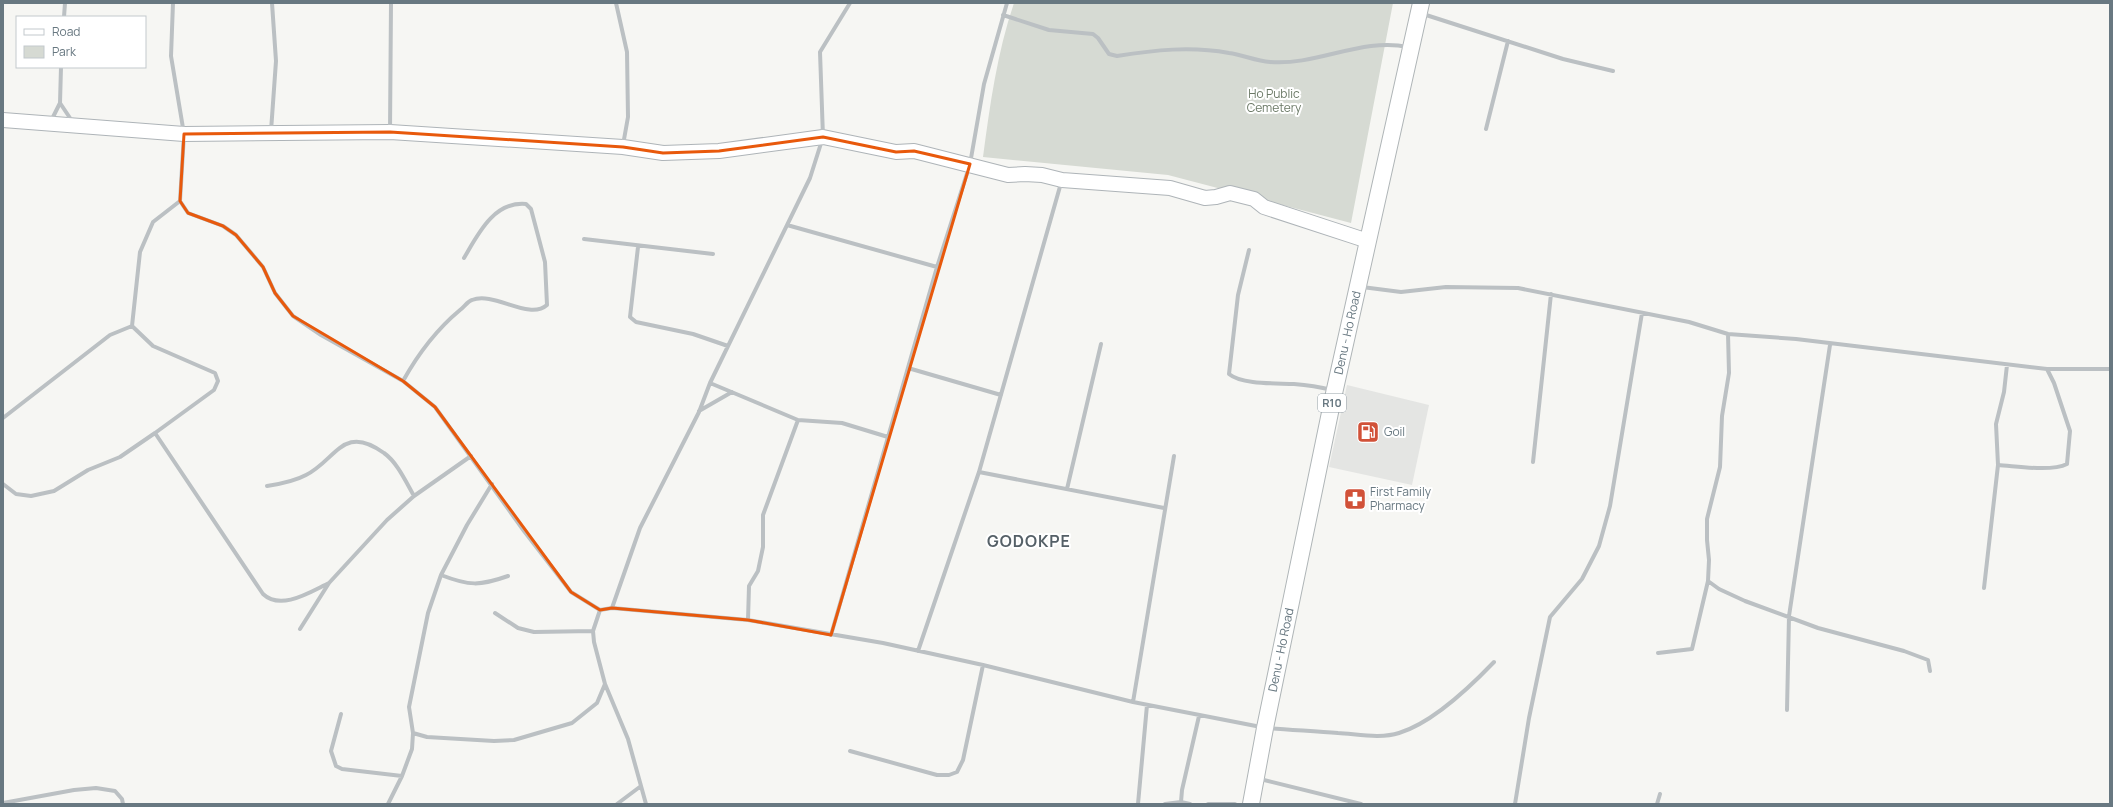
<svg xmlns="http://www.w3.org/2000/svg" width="2113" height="807" font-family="Manrope,sans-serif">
<rect width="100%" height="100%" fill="#f6f6f3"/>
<path fill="#e4e5e3" d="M 1347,385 L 1429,405 L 1412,485 L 1329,467 Z"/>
<path fill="#d6dad3" d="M 1014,3 L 1393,3 L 1351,223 L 1168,175 L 983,157 C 990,105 997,53 1014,3 Z"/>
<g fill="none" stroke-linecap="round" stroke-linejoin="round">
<g stroke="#aeb4b8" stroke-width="16">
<path id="secondary" d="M 3,120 L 184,134 L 390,132 L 623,147 L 663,153 L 719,151 L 823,137 L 896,152 L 914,151 L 1008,175 L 1025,174 L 1042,175 L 1062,180 L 1170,188 L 1205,198 L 1216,197 L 1230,193 L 1254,199 L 1264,207 L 1368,241"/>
</g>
<g stroke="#afb5b7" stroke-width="18">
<g id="primary">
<path id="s1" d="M 1251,804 L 1265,728 L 1333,398 L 1421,3"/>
</g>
</g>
<path stroke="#bbc0c3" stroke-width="4" d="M 173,3 L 171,56 L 184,134 L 180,201 L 188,213 L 223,226 L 236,235 L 263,267 L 275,293 L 293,316 L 321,335 L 403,381 L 435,407 L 524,531 L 571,592 L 600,610 L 612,608 L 748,620 L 883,643 L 983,665 L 1133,702 L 1261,727
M 616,3 L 627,52 L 628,117 L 623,145
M 1423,14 L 1563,59 L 1613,71
M 1003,15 L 1049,30 L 1093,34 L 1098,38 L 1109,54 L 1117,56 C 1154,50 1191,46 1229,53 C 1243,55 1256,61 1270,62 C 1317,66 1362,37 1408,47
M 64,17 L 65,3
M 60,103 L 72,121
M 51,121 L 60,103 L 61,67
M 1486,129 L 1508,41
M 271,131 L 276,61 L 272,3
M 390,131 L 391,3
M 787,225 L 937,267
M 584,239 L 713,254
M 638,247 L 630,317 L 636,322 L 693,334 L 728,346
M 1249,250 L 1238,295 L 1229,374 C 1242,385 1278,383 1294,384 C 1307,385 1320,387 1332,390
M 1362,287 L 1401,292 L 1446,287 L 1518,288 L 1689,322 L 1728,334 L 1796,339 L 2047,369 L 2110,369
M 132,326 L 140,252 L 153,222 L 180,201
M 1728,334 L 1729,373 L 1722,416 L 1720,467 L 1707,519 L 1707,540 L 1709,560 L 1708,581 L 1719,589 L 1745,601 L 1818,628 L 1904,651 L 1928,660 L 1930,671
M 908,368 L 1001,395
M 403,381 C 418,354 436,330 460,310 C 464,307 468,301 472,300 C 494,291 529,321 547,305 L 545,262 L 531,209 L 526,204 C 494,201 478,234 464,258
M 710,383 L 798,420
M 699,411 L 732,392
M 3,418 L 110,335 L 132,326 L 153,346 L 215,373 L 218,381 L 214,390 L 155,433 L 263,594 C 281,611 310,592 329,583
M 1533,462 L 1551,294
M 1998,465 C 2016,466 2051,472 2067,464 L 2070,431 L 2054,383 L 2047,369
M 979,472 L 1164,508
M 3,484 L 16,494 L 31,496 L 54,491 L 88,470 L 120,457 L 155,433
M 267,486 C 280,484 295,481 306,475 C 336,460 343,423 384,453 C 397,462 406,482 414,496
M 1067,489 L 1101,344
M 441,575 C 469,586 480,586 508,576
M 1984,588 L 1998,465 L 1996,424 L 2004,392 L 2007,365
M 612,608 L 640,528 L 699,412 L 710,383 L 810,178 L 823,137 L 820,52 L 850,3
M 495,613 L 518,628 L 534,632 L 593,631
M 748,620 L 749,586 L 758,571 L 763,547 L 763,515 L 798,420 L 842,423 L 888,437
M 300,629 L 329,583 L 387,520 L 414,496 L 471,456
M 831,635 L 937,267 L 970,164 L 984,84 L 1007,3
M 918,651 L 979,472 L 1061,183
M 1658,653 L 1692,649 L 1708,581
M 605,684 L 628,739 L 646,804
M 1133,702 L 1174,456
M 1787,710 L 1789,616 L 1830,345
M 341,714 L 331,751 L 336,766 L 342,769 L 402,776
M 1268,728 C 1291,730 1315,731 1338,733 C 1357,734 1381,739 1399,733 C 1432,723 1470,687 1494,662
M 413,733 L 427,737 L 494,741 L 514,740 L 572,723 L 597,703 L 605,684 L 594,642 L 593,631 L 600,610
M 850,751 L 937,775 L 949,775 L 957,772 L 963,760 L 983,665
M 1260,779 L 1361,804
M 1181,802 L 1182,790 L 1199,716
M 3,803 L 74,790 L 96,788 L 115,791 L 122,799 L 123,804
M 388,804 L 402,776 L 412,749 L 413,733 L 409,707 L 428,613 L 441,575 L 467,525 L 492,484
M 617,804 L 641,786
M 1138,804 L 1147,705
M 1165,804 L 1181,802 L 1190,804
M 1208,804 L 1235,804
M 1515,804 L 1529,718 L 1550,617 L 1582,579 L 1599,546 L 1610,506 L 1642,313
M 1657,804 L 1660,794"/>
<use href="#secondary" stroke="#fff" stroke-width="14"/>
<use href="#primary" stroke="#fff" stroke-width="16"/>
</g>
<path fill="none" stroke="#e8590c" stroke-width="3" stroke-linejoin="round" d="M 390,132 L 623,147 L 663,153 L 719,151 L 823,137 L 896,152 L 914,151 L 970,164 L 831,635 L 748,620 L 612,608 L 600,610 L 571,592 L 435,407 L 403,381 L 293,316 L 275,293 L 263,267 L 236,235 L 223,226 L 188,213 L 180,201 L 184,134 Z"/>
<defs>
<g id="fuel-square" transform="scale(1.15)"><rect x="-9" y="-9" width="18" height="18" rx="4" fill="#d15138" stroke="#fff"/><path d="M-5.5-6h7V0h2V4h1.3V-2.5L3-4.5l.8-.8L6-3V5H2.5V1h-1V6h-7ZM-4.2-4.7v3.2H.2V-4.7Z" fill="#fff"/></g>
<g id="pharmacy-square" transform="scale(1.15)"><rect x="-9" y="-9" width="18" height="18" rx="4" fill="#d15138" stroke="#fff"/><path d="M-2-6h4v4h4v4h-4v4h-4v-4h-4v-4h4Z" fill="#fff"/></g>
</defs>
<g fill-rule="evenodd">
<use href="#fuel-square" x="1368" y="432"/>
<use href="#pharmacy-square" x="1355" y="499"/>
</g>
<g text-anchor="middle" stroke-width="4" stroke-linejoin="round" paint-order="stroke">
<rect fill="#fff" stroke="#95a0a7" stroke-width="1" x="1318" y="394" width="28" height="18" rx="3"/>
<g font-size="11" font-weight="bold" fill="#687881">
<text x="1332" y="407">R10</text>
</g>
<g font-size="12" fill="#6b7966" stroke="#fff">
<text x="1274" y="98">Ho Public<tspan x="1274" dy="14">Cemetery</tspan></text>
</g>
<g font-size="12" fill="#687881" stroke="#fff">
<text dy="4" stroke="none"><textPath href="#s1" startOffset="481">Denu - Ho Road</textPath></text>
<text dy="4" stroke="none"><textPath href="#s1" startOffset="157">Denu - Ho Road</textPath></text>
</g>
<g font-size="12" fill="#687881" stroke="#fff" text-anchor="start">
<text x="1384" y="436">Goil</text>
<text x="1370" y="496">First Family<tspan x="1370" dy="14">Pharmacy</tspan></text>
</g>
<g font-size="16" font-weight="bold" letter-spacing="1" fill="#556067" stroke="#fff">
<text x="1029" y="547">GODOKPE</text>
</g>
</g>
<rect width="2113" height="807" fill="none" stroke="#687881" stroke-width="8"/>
<rect x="16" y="16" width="130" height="52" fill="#ffffff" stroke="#c3c9cd"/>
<rect x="24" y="29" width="20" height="6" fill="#ffffff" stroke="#c3c9cd"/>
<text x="52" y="36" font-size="12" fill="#687881">Road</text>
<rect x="24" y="46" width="20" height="12" fill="#d6dad3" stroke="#c3c9cd"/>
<text x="52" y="56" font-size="12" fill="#687881">Park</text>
</svg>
